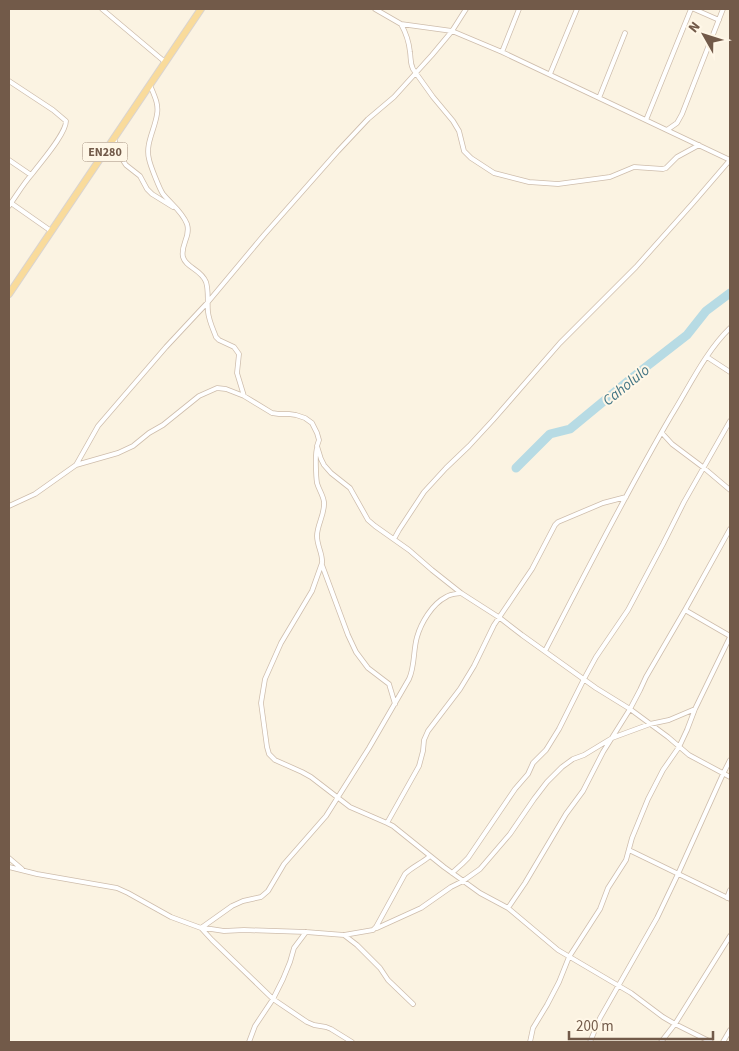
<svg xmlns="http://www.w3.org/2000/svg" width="739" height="1051" font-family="'Source Sans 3',sans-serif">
<rect width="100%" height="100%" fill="#fbf3e2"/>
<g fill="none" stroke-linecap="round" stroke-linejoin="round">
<path stroke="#b7dbe4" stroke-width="9" d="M 516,468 L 550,434 L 570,429 L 633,377 L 687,335 L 706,311 L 730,293"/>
<g stroke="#cebdac" stroke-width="5.5">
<path id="minor" d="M 102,9 L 165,62
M 375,9 L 401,24 L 452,31 L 502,52 L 730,160
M 694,9 L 719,20
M 401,24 C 406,33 409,42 410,52 C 411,59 410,63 413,69 L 433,97 L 453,121 L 459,131 L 464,151 L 471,158 L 494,173 L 529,182 L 558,184 L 610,177 L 634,167 L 663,169 L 666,168 L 677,157 L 699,145
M 502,52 L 519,9
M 550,74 L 577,9
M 9,81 L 53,110 L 66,121 C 66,134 40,163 32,174 C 24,183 18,193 11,203
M 150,85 C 154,95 159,104 157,114 C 155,129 145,144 149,159 C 150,165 160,190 163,194 C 171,204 182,211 187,224 C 191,237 180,245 183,257 C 186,268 201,269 206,282 C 209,291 207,302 208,312 C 209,321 213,329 216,337 L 219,340 L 234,347 L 239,354 L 237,373 L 244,396
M 599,98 L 625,33
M 646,120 L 691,9
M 667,130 L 677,123 L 682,114 L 723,9
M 114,139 L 122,159 L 126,165 L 140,176 L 147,189 L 152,194 L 173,207
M 9,160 L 31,175
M 9,206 L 11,203 L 51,231
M 707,357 L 730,372
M 662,433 L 672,444 L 704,468 L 730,490
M 317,448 C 315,453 316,477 317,483 C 319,490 323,495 324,502 C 325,514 317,525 317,536 C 317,546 323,554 322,563 L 312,591 L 281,643 L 265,679 L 261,703 L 267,747 L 269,754 L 275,760 L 302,772 L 311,777 L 350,807 L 387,823
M 76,465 L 98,426 L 166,347 L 208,302 L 264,235 L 338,151 L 368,119 L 394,97 L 432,55 L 452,31 L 466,9
M 626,497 L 603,503 L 558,522 L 555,525 L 532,569 L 494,625 L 474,666 L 460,689 L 428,731 L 424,740 L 423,751 L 419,766 L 387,823 L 393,826 L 444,867 L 480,893 L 508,908 L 558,950 L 631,993 L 663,1017 L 675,1024 L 711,1042
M 9,506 L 35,494 L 76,465 L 118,453 L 133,446 L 149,433 L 163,425 L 199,396 L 217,388 L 226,389 L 244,396 L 272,413 L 279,414 L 289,414 L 296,415 L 305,418 L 312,423 L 317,433 L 319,440 L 317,446 L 321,459 L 324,465 L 331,473 L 350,488 L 368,520 L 375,526 L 409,550 L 432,570 L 461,593 L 500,618 L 522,635 L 596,688 L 630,709 L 668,737 L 689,755 L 730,777
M 394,539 L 399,530 L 424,492 L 446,468 L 469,446 L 493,420 L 560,343 L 636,267 L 693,203 L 730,160
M 322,565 L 348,635 L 356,652 L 368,668 L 389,684 L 395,704
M 685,610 L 730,636
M 545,651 C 586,572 626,493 671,416 C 689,387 706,351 730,328
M 629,850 L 730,899
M 9,858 L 22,869
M 9,867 L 37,874 L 117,888 L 128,893 L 171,917 L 201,928 L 211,929 L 224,931 L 244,930 L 306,932 L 344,935 L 373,930 L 376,927 L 405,874 C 412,867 422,863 430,856
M 452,873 L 462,864 L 468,858 L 515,789 L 528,774 L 533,763 L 546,750 L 559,729 L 584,679 L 596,657 L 628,610 L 663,544 L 684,502 L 730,421
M 727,898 L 730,890
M 508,908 L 525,883 L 566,814 L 583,791 L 603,752 L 630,709 L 640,690 L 646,677 L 685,610 L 730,529
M 377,928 L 421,908 L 451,887 L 463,881 L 480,869 L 510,834 L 534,799 L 547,782 L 562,767 L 573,759 L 584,755 L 612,738 L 650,724 L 669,720 L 695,709
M 344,935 L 357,945 L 380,968 L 388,980 L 413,1004
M 249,1042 L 255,1026 L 273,999 L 283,979 L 290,962 L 294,948 L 306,932
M 352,1042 L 331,1029 L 326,1027 L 314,1025 L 307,1022 L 273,999 L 212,940 L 201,928 L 232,906 L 243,901 L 261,897 L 268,891 L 284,864 L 326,816 L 369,748 L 409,679 C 415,666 413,651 417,637 C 421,623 432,604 446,597 C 450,594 456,594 461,593
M 530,1042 L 533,1028 L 547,1005 L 559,982 L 569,957 L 600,909 L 608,888 L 626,860 L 632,838 L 648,799 L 663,770 L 679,747 L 687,730 L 695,709 L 730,637
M 590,1042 L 600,1018 L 657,918 L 678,874 L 723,774 L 730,760
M 661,1042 L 675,1024 L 730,936
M 723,1042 L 730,1030"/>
</g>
<g stroke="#dad4d0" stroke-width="8">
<path id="primary" d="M 9,294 L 201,9"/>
</g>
<use href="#minor" stroke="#fff" stroke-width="4"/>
<use href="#primary" stroke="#f9db9b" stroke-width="6"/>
</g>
<g text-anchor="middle" stroke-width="4" stroke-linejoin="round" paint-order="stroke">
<rect fill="#fff7e7" stroke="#9c8978" stroke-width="1" x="82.5" y="142.5" width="45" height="19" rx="4"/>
<g font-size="12" font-weight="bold" fill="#725a49">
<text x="105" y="156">EN280</text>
</g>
<g font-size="15" font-style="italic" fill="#447685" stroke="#fff7e7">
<text transform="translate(626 385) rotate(-39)" y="5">Caholulo</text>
</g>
</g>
<rect width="739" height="1051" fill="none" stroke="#725a49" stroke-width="20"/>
<g transform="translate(704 35) rotate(309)" stroke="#fff7e7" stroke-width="4" paint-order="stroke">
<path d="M0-4L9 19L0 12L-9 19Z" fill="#725a49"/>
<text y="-8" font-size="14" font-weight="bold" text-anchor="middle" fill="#725a49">N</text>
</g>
<path d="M569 1031v8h144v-8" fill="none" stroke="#725a49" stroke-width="2.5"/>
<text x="576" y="1031" font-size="15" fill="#725a49" stroke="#fff7e7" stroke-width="4" paint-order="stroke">200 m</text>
</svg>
